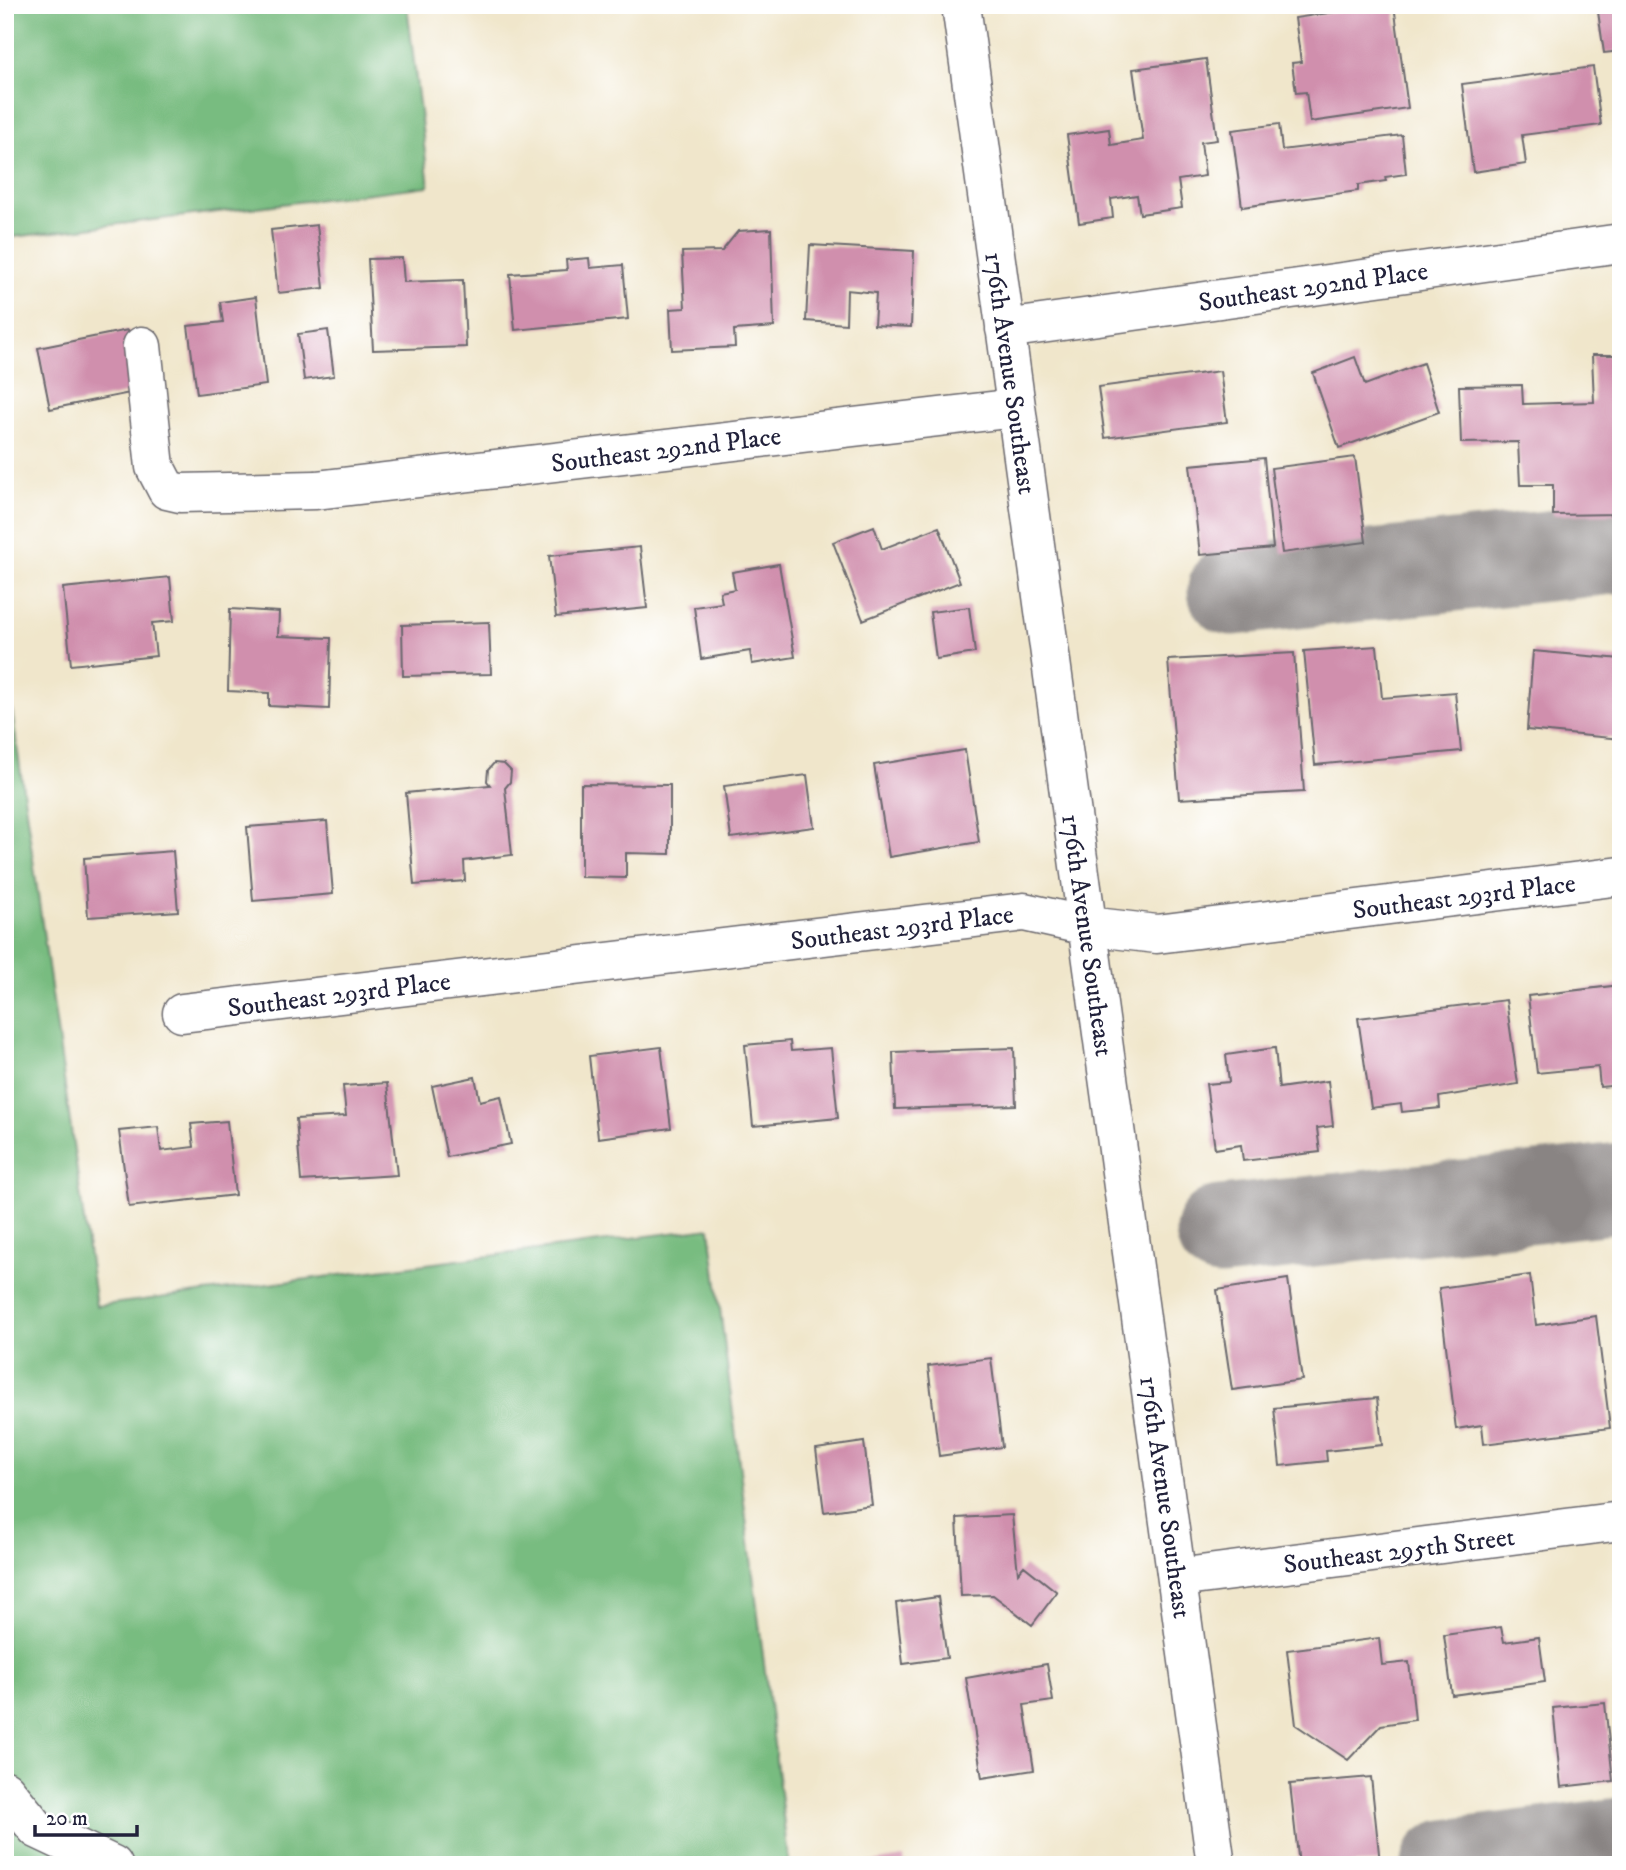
<svg xmlns="http://www.w3.org/2000/svg" width="1626" height="1870" font-family="'IM FELL DW Pica',serif">
<rect width="100%" height="100%" fill="#fff"/>
<filter id="ink" filterUnits="userSpaceOnUse"><feTurbulence type="fractalNoise" baseFrequency=".0143" numOctaves="2"/><feDisplacementMap in="SourceGraphic" scale="14" xChannelSelector="R" yChannelSelector="G"/><feConvolveMatrix kernelMatrix="1 2 1 2 8 2 1 2 1" color-interpolation-filters="sRGB"/></filter>
<filter id="wash" filterUnits="userSpaceOnUse"><feTurbulence type="fractalNoise" baseFrequency=".00686" numOctaves="4" result="noise"/><feDisplacementMap in="SourceGraphic" scale="28" xChannelSelector="R" yChannelSelector="G"/><feGaussianBlur stdDeviation="1.57" result="paint"/><feColorMatrix in="noise" values="0 0 0 0 0 0 0 0 0 0 0 0 0 0 0 0 0 1.4 0 .05"/><feComposite in="paint" operator="in"/></filter>
<g filter="url(#wash)">
<rect width="100%" height="100%" fill="#f0e6cb"/>
<path fill="#78bc80" stroke="#4d6f5e" stroke-width="2" d="M 5,5 L 407,5 L 429,186 L 5,238 Z
M 5,661 L 96,1306 L 710,1228 L 789,1865 L 5,1865 Z"/>
<g fill="none" stroke-linecap="round" stroke-linejoin="round">
<path stroke="#898483" stroke-width="91" d="M 1233,590 L 1621,548
M 1221,1231 L 1621,1188
M 1447,1865 L 1621,1843"/>
</g>
<g id="blocks">
<path fill="#d08fad" d="M 1382,5 L 1394,5 L 1408,108 L 1310,122 L 1306,92 L 1296,93 L 1292,63 L 1301,62 L 1295,18 Z
M 1597,5 L 1621,5 L 1621,51 L 1604,53 Z
M 1206,59 L 1217,140 L 1201,142 L 1205,176 L 1178,180 L 1182,208 L 1140,214 L 1137,195 L 1111,199 L 1113,218 L 1079,223 L 1067,135 L 1109,129 L 1111,145 L 1143,140 L 1133,69 Z
M 1593,67 L 1601,125 L 1522,135 L 1526,164 L 1473,172 L 1462,84 Z
M 1279,124 L 1282,150 L 1402,135 L 1406,174 L 1385,177 L 1386,181 L 1358,185 L 1358,191 L 1242,207 L 1232,130 Z
M 317,225 L 324,288 L 278,293 L 271,230 Z
M 771,229 L 774,327 L 734,330 L 735,347 L 672,350 L 670,309 L 685,308 L 682,252 L 722,251 L 738,231 Z
M 810,245 L 914,251 L 911,327 L 874,325 L 876,293 L 847,290 L 846,324 L 806,321 Z
M 402,258 L 404,282 L 463,280 L 466,347 L 373,350 L 368,259 Z
M 589,258 L 590,268 L 623,265 L 628,319 L 515,330 L 510,274 L 567,270 L 566,260 Z
M 256,297 L 266,385 L 197,394 L 188,326 L 223,322 L 220,302 Z
M 128,330 L 140,391 L 50,409 L 38,348 Z
M 328,330 L 334,376 L 304,380 L 298,334 Z
M 1592,355 L 1621,355 L 1621,514 L 1553,515 L 1553,485 L 1520,485 L 1518,442 L 1461,443 L 1459,386 L 1522,385 L 1523,404 L 1594,402 Z
M 1355,357 L 1365,385 L 1423,363 L 1439,412 L 1339,448 L 1313,373 Z
M 1220,371 L 1227,422 L 1105,438 L 1098,387 Z
M 1355,457 L 1366,542 L 1282,553 L 1271,468 Z
M 1264,458 L 1273,548 L 1200,555 L 1190,465 Z
M 874,526 L 882,549 L 939,527 L 960,582 L 863,620 L 833,542 Z
M 640,547 L 647,608 L 556,617 L 549,556 Z
M 779,564 L 795,657 L 752,664 L 750,651 L 701,659 L 694,607 L 722,603 L 720,592 L 735,589 L 732,572 Z
M 170,577 L 174,621 L 152,623 L 156,656 L 71,665 L 63,588 Z
M 969,607 L 975,653 L 936,659 L 930,612 Z
M 230,609 L 279,612 L 278,636 L 331,638 L 329,709 L 269,706 L 269,693 L 228,691 Z
M 489,622 L 491,674 L 403,676 L 402,625 Z
M 1377,646 L 1382,698 L 1455,692 L 1461,751 L 1315,765 L 1304,651 Z
M 1533,651 L 1621,659 L 1621,739 L 1527,730 Z
M 1294,653 L 1304,792 L 1179,799 L 1168,660 Z
M 965,750 L 979,842 L 889,857 L 874,765 Z
M 494,763 L 504,764 L 511,771 L 510,782 L 505,788 L 512,855 L 464,861 L 465,881 L 414,885 L 406,793 L 490,785 L 487,781 L 488,770 Z
M 807,775 L 814,827 L 731,838 L 724,786 Z
M 581,784 L 670,785 L 670,854 L 626,853 L 626,878 L 581,877 Z
M 327,821 L 333,894 L 253,901 L 247,827 Z
M 173,851 L 178,911 L 88,917 L 84,858 Z
M 1621,985 L 1621,1085 L 1600,1087 L 1598,1067 L 1537,1073 L 1528,996 Z
M 1506,1000 L 1518,1084 L 1439,1097 L 1440,1108 L 1402,1112 L 1401,1104 L 1371,1108 L 1358,1018 Z
M 790,1041 L 791,1051 L 831,1048 L 838,1118 L 753,1126 L 745,1045 Z
M 661,1047 L 671,1128 L 598,1138 L 589,1056 Z
M 1014,1048 L 1016,1105 L 895,1109 L 893,1052 Z
M 1275,1048 L 1279,1088 L 1328,1081 L 1333,1126 L 1317,1128 L 1320,1152 L 1243,1161 L 1241,1145 L 1215,1149 L 1206,1084 L 1229,1082 L 1226,1055 Z
M 475,1077 L 480,1101 L 501,1096 L 511,1144 L 447,1157 L 432,1086 Z
M 387,1083 L 397,1175 L 301,1181 L 296,1119 L 346,1116 L 343,1086 Z
M 227,1121 L 235,1195 L 129,1207 L 119,1131 L 158,1127 L 161,1151 L 194,1147 L 191,1124 Z
M 1530,1275 L 1536,1325 L 1596,1316 L 1610,1428 L 1484,1444 L 1482,1425 L 1456,1429 L 1439,1288 Z
M 1288,1279 L 1302,1380 L 1232,1390 L 1217,1290 Z
M 991,1358 L 1002,1447 L 939,1456 L 928,1366 Z
M 1377,1398 L 1382,1445 L 1326,1451 L 1327,1461 L 1280,1466 L 1274,1408 Z
M 864,1442 L 872,1505 L 824,1512 L 816,1449 Z
M 1012,1515 L 1018,1573 L 1024,1566 L 1057,1592 L 1032,1625 L 993,1595 L 961,1596 L 957,1518 Z
M 938,1597 L 947,1658 L 903,1664 L 896,1603 Z
M 1501,1627 L 1504,1642 L 1539,1637 L 1545,1682 L 1452,1695 L 1444,1635 Z
M 1379,1638 L 1382,1665 L 1409,1662 L 1415,1720 L 1381,1725 L 1348,1760 L 1296,1725 L 1287,1650 Z
M 1047,1664 L 1053,1701 L 1024,1705 L 1034,1770 L 982,1778 L 966,1678 Z
M 1605,1703 L 1613,1781 L 1561,1787 L 1553,1708 Z
M 1371,1777 L 1380,1863 L 1299,1865 L 1290,1784 Z
M 904,1857 L 905,1865 L 867,1865 L 867,1863 Z"/>
</g>
</g>
<g filter="url(#ink)">
<use href="#blocks" fill-opacity="0" stroke="#6a676d" stroke-width="2"/>
<g fill="none" stroke-linecap="round" stroke-linejoin="round">
<g stroke="#6a676d" stroke-width="41">
<path id="minor" d="M 961,5 L 1216,1865
M 1005,329 L 1621,243
M 142,346 L 155,467 L 167,490 L 180,493 L 316,490 L 1016,408
M 182,1013 L 1024,912 L 1087,926 L 1157,934 L 1621,876
M 1177,1578 L 1621,1521
M 5,1790 L 37,1829 L 113,1865"/>
</g>
<use href="#minor" stroke="#fff" stroke-width="38"/>
</g>
</g>
<g text-anchor="middle" stroke-width="5" stroke-linejoin="round" paint-order="stroke">
<g font-size="26" fill="#22223b" stroke="#fff">
<text transform="translate(1313 286) rotate(-8)" y="9">Southeast 292nd Place</text>
<text transform="translate(1011 373) rotate(82)" y="9">176th Avenue Southeast</text>
<text transform="translate(666 449) rotate(-7)" y="9">Southeast 292nd Place</text>
<text transform="translate(1464 896) rotate(-7)" y="9">Southeast 293rd Place</text>
<text transform="translate(902 927) rotate(-7)" y="9">Southeast 293rd Place</text>
<text transform="translate(1088 935) rotate(82)" y="9">176th Avenue Southeast</text>
<text transform="translate(339 994) rotate(-7)" y="9">Southeast 293rd Place</text>
<text transform="translate(1166 1497) rotate(82)" y="9">176th Avenue Southeast</text>
<text transform="translate(1399 1550) rotate(-7)" y="9">Southeast 295th Street</text>
</g>
</g>
<rect width="1626" height="1870" fill="none" stroke="#fff" stroke-width="28"/>
<path d="M35 1825v10h102v-10" fill="none" stroke="#22223b" stroke-width="3.5"/>
<text x="46" y="1825" font-size="21" fill="#22223b" stroke="#ffffff" stroke-width="5" paint-order="stroke">20 m</text>
</svg>
